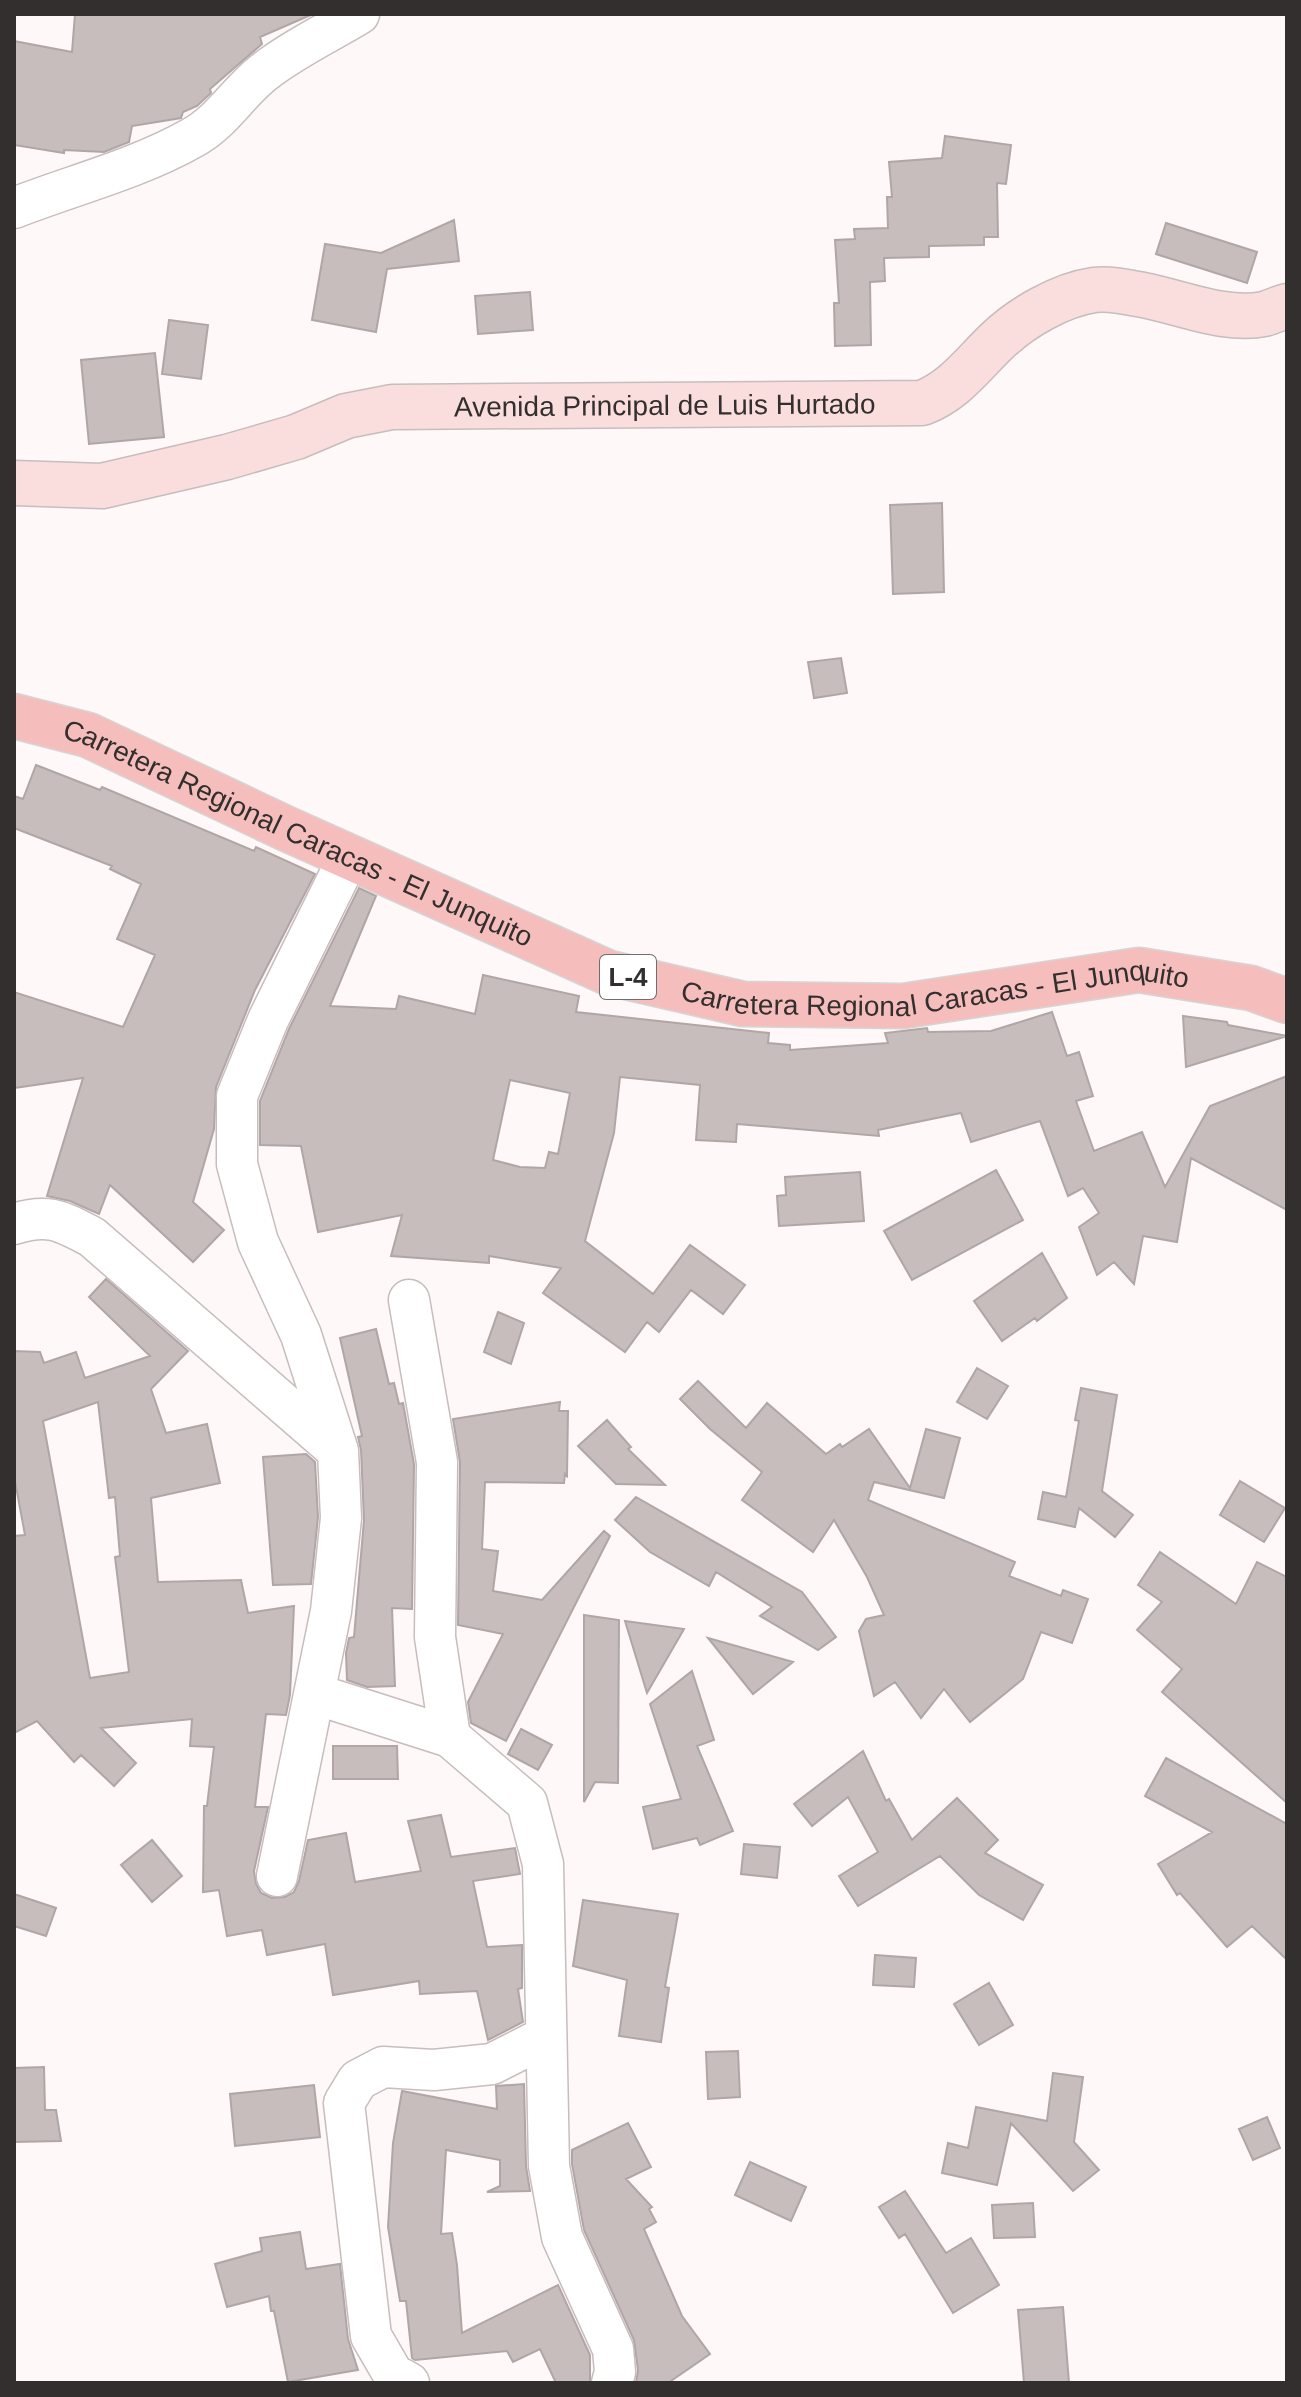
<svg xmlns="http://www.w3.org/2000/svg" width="1301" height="2397" font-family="Arial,sans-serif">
<rect width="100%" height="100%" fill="#fff8f8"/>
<path fill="#c7bdbd" stroke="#b0a6a5" stroke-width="2" fill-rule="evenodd" d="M 75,14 L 313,14 L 260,37 L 262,44 L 210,89 L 211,93 L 197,106 L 183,112 L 181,118 L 132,126 L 129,142 L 104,152 L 64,150 L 64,153 L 14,145 L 14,41 L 72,52 Z
M 945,136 L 1011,145 L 1006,184 L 997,183 L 998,237 L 984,237 L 984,245 L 929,246 L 929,257 L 884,258 L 885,281 L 870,282 L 871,345 L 835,346 L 834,303 L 839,303 L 835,240 L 855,239 L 854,229 L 888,228 L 887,197 L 892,197 L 889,162 L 942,158 Z
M 454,220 L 459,261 L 387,269 L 376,332 L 312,320 L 325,244 L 381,253 Z
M 1166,223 L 1257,252 L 1247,283 L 1156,254 Z
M 530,292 L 533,330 L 478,334 L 475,296 Z
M 169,320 L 208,325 L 201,379 L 162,374 Z
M 155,353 L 164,437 L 89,444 L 81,360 Z
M 942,503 L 944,592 L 893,594 L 890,505 Z
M 841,658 L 847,693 L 814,698 L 808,662 Z
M 36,765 L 100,790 L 102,787 L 254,851 L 256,847 L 315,874 L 255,990 L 216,1087 L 214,1129 L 193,1202 L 224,1230 L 193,1262 L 110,1185 L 99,1214 L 70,1201 L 47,1196 L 83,1078 L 14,1088 L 14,992 L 123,1027 L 155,955 L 117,939 L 141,884 L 110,869 L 112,866 L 14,828 L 14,796 L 23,799 Z
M 359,888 L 376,896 L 330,1006 L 396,1009 L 399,996 L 475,1014 L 483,975 L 579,996 L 576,1012 L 769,1033 L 768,1043 L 790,1045 L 790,1050 L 888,1043 L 885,1033 L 927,1028 L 928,1032 L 991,1031 L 1052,1012 L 1067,1056 L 1079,1052 L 1093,1096 L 1076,1101 L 1094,1151 L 1142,1132 L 1165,1187 L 1210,1106 L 1287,1076 L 1287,1210 L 1191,1158 L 1177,1242 L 1143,1236 L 1134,1284 L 1114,1262 L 1097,1275 L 1079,1227 L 1099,1213 L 1083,1188 L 1068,1196 L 1040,1121 L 971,1142 L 961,1113 L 878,1130 L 879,1136 L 737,1124 L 736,1142 L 696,1140 L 700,1085 L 620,1077 L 614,1133 L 585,1241 L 653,1294 L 690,1245 L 745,1285 L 723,1314 L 691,1290 L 659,1332 L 647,1322 L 625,1352 L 543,1293 L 561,1268 L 489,1256 L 489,1263 L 391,1256 L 402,1215 L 318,1232 L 301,1146 L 260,1145 L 260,1101 L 289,1029 ZM 510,1080 L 570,1093 L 558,1154 L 549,1152 L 545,1168 L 520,1167 L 493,1160 Z
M 1183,1016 L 1227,1022 L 1228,1025 L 1287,1036 L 1186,1067 Z
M 996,1170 L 1023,1220 L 912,1280 L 884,1231 Z
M 860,1172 L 864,1221 L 779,1226 L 777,1196 L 786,1195 L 785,1177 Z
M 1042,1253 L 1067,1298 L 1037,1321 L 1035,1318 L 1002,1341 L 974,1301 Z
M 106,1279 L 188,1351 L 151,1389 L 166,1433 L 207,1424 L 220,1483 L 151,1498 L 158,1582 L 241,1580 L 248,1613 L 294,1606 L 290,1695 L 286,1715 L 266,1714 L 255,1807 L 268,1807 L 254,1871 L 256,1884 L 261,1893 L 272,1898 L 285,1897 L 294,1892 L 299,1881 L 308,1840 L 346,1833 L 355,1882 L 421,1871 L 408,1821 L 441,1815 L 451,1857 L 515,1848 L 520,1874 L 473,1881 L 487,1947 L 522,1945 L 522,1988 L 518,1989 L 523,2022 L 488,2040 L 477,1991 L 420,1994 L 419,1981 L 333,1995 L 325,1944 L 267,1955 L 262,1930 L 227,1936 L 219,1890 L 203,1892 L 204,1806 L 207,1806 L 214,1747 L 190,1746 L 192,1719 L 101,1728 L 136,1763 L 114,1786 L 81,1755 L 74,1762 L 37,1721 L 14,1733 L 14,1536 L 25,1535 L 14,1476 L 14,1351 L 40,1352 L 44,1363 L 76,1352 L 85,1378 L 150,1356 L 89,1297 ZM 98,1402 L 109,1498 L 115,1497 L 120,1556 L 115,1557 L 129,1672 L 90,1678 L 43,1421 Z
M 498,1312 L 524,1323 L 511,1364 L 484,1352 Z
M 376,1329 L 389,1384 L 394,1383 L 399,1404 L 403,1403 L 414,1464 L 412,1609 L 392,1608 L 395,1686 L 367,1687 L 347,1680 L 346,1653 L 349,1638 L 354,1637 L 364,1520 L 361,1450 L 358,1437 L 362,1436 L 340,1338 Z
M 977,1368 L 1008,1386 L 987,1419 L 957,1402 Z
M 698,1381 L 746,1428 L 767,1403 L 826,1454 L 840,1444 L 842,1447 L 869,1429 L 910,1488 L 926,1429 L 960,1438 L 944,1498 L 874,1482 L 868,1500 L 1015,1562 L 1009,1576 L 1061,1596 L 1063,1590 L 1088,1599 L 1072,1643 L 1041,1632 L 1023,1679 L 970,1722 L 944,1689 L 921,1718 L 895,1682 L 874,1696 L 859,1631 L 866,1619 L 884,1615 L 867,1577 L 834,1520 L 813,1552 L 742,1500 L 762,1472 L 710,1429 L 680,1399 Z
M 1081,1388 L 1117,1395 L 1102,1491 L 1133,1515 L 1115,1537 L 1079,1508 L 1075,1527 L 1038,1519 L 1043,1492 L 1066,1497 L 1079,1421 L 1075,1420 Z
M 560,1402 L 559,1411 L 568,1411 L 567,1476 L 565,1474 L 564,1483 L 485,1482 L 482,1549 L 498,1551 L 493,1591 L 542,1600 L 604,1531 L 610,1536 L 506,1741 L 471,1723 L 468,1702 L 503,1634 L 458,1625 L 460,1462 L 453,1419 Z
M 607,1420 L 631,1447 L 628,1449 L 665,1485 L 616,1484 L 578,1446 Z
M 306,1454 L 315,1462 L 318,1517 L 311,1584 L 273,1585 L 263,1457 Z
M 1240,1481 L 1285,1508 L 1264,1542 L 1220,1515 Z
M 636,1497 L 802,1592 L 836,1637 L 818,1650 L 760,1616 L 772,1607 L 716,1572 L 709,1586 L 650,1552 L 615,1520 Z
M 1160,1552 L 1236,1604 L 1257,1562 L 1287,1577 L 1287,1803 L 1162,1692 L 1182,1669 L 1137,1630 L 1162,1602 L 1138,1585 Z
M 584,1615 L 619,1620 L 618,1783 L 595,1782 L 584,1802 Z
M 625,1621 L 684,1629 L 647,1693 Z
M 708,1638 L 793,1662 L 753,1694 Z
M 692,1671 L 714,1740 L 697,1746 L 733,1831 L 700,1845 L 697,1838 L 653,1849 L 643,1807 L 681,1799 L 650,1704 Z
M 521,1729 L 552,1745 L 538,1770 L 508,1754 Z
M 333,1746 L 397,1746 L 398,1779 L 333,1779 Z
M 863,1751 L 886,1801 L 889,1799 L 912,1840 L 957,1798 L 998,1840 L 985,1853 L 1043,1885 L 1023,1920 L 979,1895 L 940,1856 L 858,1906 L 839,1876 L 878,1852 L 848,1797 L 812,1826 L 794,1804 Z
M 1166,1758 L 1287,1824 L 1287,1960 L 1252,1926 L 1227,1947 L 1180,1893 L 1177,1895 L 1158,1864 L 1212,1832 L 1145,1796 Z
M 152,1840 L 182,1876 L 152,1902 L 121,1865 Z
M 744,1844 L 780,1847 L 777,1878 L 741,1874 Z
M 14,1894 L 56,1908 L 46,1936 L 14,1926 Z
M 583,1900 L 678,1914 L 665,1987 L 669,1988 L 661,2042 L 619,2036 L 627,1980 L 573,1966 Z
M 875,1955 L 916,1958 L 914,1987 L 873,1985 Z
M 989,1983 L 1013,2025 L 979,2045 L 954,2004 Z
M 738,2051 L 740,2097 L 708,2099 L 706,2052 Z
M 44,2067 L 45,2110 L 56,2110 L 61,2141 L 14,2142 L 14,2068 Z
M 1053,2073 L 1083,2077 L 1074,2142 L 1099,2170 L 1073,2191 L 1011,2123 L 997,2185 L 942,2173 L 948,2143 L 968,2148 L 976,2107 L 1047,2121 Z
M 524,2084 L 526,2166 L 530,2191 L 487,2192 L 500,2186 L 500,2160 L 446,2150 L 441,2234 L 452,2233 L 457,2265 L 462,2333 L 558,2285 L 590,2355 L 590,2383 L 556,2383 L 540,2349 L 513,2362 L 507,2351 L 415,2360 L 412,2358 L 406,2301 L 400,2301 L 388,2227 L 393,2143 L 402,2091 L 497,2109 L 496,2086 Z
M 314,2085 L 320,2137 L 235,2146 L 230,2094 Z
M 1267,2117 L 1280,2148 L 1253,2160 L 1239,2129 Z
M 628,2123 L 651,2167 L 626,2179 L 652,2207 L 649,2209 L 656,2222 L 644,2229 L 682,2316 L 710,2354 L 668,2383 L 636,2383 L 638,2370 L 634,2340 L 584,2230 L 572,2164 L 572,2150 Z
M 750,2162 L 806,2187 L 791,2221 L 735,2195 Z
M 905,2191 L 946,2253 L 971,2238 L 999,2285 L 953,2313 L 905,2234 L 899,2238 L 879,2207 Z
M 1033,2203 L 1035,2237 L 994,2238 L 992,2205 Z
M 300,2232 L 306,2269 L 340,2264 L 348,2339 L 358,2370 L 288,2382 L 274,2311 L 271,2311 L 269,2296 L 227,2307 L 215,2264 L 262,2251 L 260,2238 Z
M 1063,2307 L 1069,2383 L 1024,2383 L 1018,2310 Z"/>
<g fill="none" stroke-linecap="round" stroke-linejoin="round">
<g stroke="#c7bdbc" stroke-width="43">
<path id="street" d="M 14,208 C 73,185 137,169 192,138 C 222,122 238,92 264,72 C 293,49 328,33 359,14
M 14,1224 C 49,1213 61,1221 92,1237 L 338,1451
M 409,1300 L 437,1462 L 435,1637 L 450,1737
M 315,1694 L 450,1737 L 527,1803 L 543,1864 L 549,2166 L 562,2237 L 613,2349 L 615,2372 L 612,2383
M 277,1876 L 331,1611 L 341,1518 L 338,1451 L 301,1335 L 258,1242 L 237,1164 L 237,1096 L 268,1020 L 349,856
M 409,2383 L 393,2374 L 371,2336 L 344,2103 L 358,2080 L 383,2067 L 434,2070 L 492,2064 L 545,2037"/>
</g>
<g stroke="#c7bdbc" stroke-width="47">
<g id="secondary">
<path id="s1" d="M 14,483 L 102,486 L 227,457 L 296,437 L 346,416 L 392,407 L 922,403 C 954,391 972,365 997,341 C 1021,318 1060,295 1094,290 C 1109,288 1128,292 1143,295 C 1180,302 1226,322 1264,314 C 1272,312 1279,308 1287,306"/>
</g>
</g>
<g stroke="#d6d5d5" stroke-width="47">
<g id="primary">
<path id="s2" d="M 14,716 L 88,735 L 287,829 L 609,973 L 743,1004 L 903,1006 L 1139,970 L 1251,988 L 1287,1001"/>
</g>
</g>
<use href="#street" stroke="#fff" stroke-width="40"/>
<use href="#secondary" stroke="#fadedd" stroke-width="44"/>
<use href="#primary" stroke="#f5bebc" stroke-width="44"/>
</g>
<g text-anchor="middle" stroke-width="6" stroke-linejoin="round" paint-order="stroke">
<rect fill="#fff" stroke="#706d6d" stroke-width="2" x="600" y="955" width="56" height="44" rx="6"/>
<g font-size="26" font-weight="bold" fill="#332f2f">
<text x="628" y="986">L-4</text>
</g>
<g font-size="28" fill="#332f2f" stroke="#fff">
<text dy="10" stroke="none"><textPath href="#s1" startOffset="662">Avenida Principal de Luis Hurtado</textPath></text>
<text dy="10" stroke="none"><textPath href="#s2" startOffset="308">Carretera Regional Caracas - El Junquito</textPath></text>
<text dy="10" stroke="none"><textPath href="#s2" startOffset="980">Carretera Regional Caracas - El Junquito</textPath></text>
</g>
</g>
<rect width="1301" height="2397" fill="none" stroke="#332f2f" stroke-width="32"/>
</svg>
